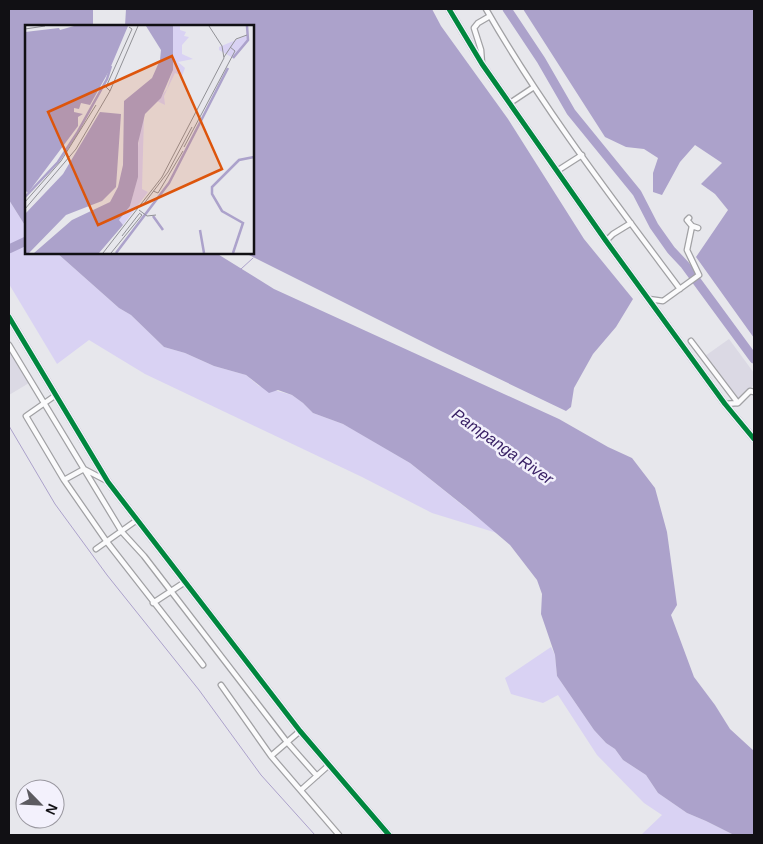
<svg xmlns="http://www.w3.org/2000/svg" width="763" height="844" font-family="Arial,sans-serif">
<rect width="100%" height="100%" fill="#e7e7ec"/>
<path fill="#dbd9e4" d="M 729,339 L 754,373 L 754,385 L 738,399 L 705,356 Z
M 9,349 L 29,383 L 9,395 Z"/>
<path fill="#d9d2f3" d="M 9,200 L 26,227 L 26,252 L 57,253 L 119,308 L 131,315 L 164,347 L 185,353 L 214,366 L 246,375 L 259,386 L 292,395 L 303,403 L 313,413 L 343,424 L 359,433 L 410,463 L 497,533 L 432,513 L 362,477 L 145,374 L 89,340 L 57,364 L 9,284 Z
M 551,647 L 555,655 L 557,676 L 594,730 L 606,743 L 615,749 L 623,760 L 646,775 L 658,793 L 687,813 L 706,821 L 734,835 L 641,835 L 662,815 L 644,803 L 597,755 L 558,695 L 543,703 L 511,694 L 505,678 Z"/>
<path fill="#aca2cb" d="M 9,9 L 93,9 L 93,26 L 26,26 L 26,227 L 9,200 Z
M 126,9 L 432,9 L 441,26 L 508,119 L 584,239 L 633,299 L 616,327 L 593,354 L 574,388 L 571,407 L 566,411 L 441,351 L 245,253 L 252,252 L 252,26 L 125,26 Z
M 523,9 L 754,9 L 754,338 L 696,257 L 728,210 L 715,194 L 701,184 L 722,163 L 695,145 L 680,162 L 662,195 L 653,192 L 653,173 L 658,158 L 644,149 L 626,147 L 605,137 Z
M 57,253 L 216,253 L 274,289 L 559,419 L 608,447 L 632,458 L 655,488 L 667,532 L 677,605 L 671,615 L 694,677 L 715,705 L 730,729 L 754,751 L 754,835 L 734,835 L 706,821 L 687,813 L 658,793 L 646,775 L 623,760 L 615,749 L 606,743 L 594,730 L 557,676 L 555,655 L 541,614 L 542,594 L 537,580 L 510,545 L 469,510 L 410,463 L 343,424 L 313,413 L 303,403 L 292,395 L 278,390 L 269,393 L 246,375 L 214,366 L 185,353 L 164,347 L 131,315 L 119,308 Z"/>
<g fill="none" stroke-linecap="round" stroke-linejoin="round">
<path stroke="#aca2cb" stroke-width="1" d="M 241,269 L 253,258
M 9,426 L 55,504 L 107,575 L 199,690 L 261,775 L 315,835"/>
<path stroke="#aca2cb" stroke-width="9" d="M 507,9 L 541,60 L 571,112 L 637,193 L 654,226 L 671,250 L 685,265 L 754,359
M 9,249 L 26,241"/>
<g stroke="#a1a1a4" stroke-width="7">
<path id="minor" d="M 486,9 C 542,107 612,198 680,289
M 482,64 L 481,50 L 474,28 L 478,23 L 490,16
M 510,103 L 534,87
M 557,171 L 582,155
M 689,218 L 687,220 L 692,226
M 606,241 L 613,234 L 631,223
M 649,299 L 663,301 L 699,275 L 687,250 L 692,226 L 698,228
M 691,341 L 738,403
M 9,345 L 122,532 L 144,556 L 287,742 L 317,776
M 56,395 L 26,416 L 64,480 L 107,542 L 203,665
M 725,404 L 738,403 L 750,391 L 754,392
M 64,480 L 84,469 L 107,481
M 96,549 L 137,520
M 153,603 L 185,582
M 221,685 L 271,756 L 339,835
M 271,756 L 300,731
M 301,790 L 329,765"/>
</g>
<g stroke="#a1a1a4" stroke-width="8">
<path id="tertiary" d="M 449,9 L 482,64 L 606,241 L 725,404 L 754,439
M 9,317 L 108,482 L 300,731 L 389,835"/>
</g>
<use href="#minor" stroke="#fbfbfc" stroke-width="4.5"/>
<use href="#tertiary" stroke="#fbfbfc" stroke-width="5.5"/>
<g stroke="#f3f1fc" stroke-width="8">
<path id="cycleway" d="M 449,9 L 482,64 L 606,241 L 725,404 L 754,439
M 9,317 L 108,482 L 300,731 L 389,835"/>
</g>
<use href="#cycleway" stroke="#00873e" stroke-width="5"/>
</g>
<g text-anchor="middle" stroke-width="5" stroke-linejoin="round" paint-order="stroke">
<g font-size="16" font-style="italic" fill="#3a2266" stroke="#f3f1fc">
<text transform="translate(503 446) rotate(35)" y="6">Pampanga River</text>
</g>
</g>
<g transform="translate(25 25)">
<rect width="229" height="229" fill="#e7e7ec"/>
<path d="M 148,1 L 155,1 L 155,5 L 161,7 L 159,11 L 164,12 L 157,20 L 157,29 L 168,34 L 153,37 L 160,43 L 157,51 L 150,48 L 139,71 L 140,80 L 132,76 L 142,64 L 148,45 ZM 223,10 L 223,15 L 208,33 L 194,25 L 194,22 ZM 119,91 L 117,164 L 123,167 L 98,200 L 94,195 L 105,181 L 110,162 L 114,109 Z" fill="#d9d2f3"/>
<path d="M 49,1 L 103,1 L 84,46 L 65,80 L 56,78 L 54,84 L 49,83 L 49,87 L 58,89 L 53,92 L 53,101 L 3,168 L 0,165 L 0,7 L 34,3 L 35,5 ZM 121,1 L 148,1 L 148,45 L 136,73 L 120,89 L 113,118 L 113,152 L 105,181 L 94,195 L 98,200 L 74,228 L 9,228 L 47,195 L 85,177 L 93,162 L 98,140 L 99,76 L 127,53 L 135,35 L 136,25 ZM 75,87 L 96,89 L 91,162 L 77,176 L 41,190 L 4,228 L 0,228 L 0,189 L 38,149 Z" fill="#aca2cb"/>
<path fill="none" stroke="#aca2cb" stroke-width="2.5" d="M 208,33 L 223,15 L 222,1M 0,172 L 33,137 L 52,108 L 82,54 L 86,41M 128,191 L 138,205M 175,205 L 179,228M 91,228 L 144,158 L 203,43M 208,228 L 218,198 L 197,186 L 187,169 L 187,162 L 214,135 L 229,132"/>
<path fill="none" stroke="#919196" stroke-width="1" d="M 0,4 L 20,1M 199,32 L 211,14 L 222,10M 85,66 L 81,62 L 107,4 L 104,2M 159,122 L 210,26 L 205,22M 128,166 L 133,168 L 158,126M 0,177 L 36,136 L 71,80M 118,180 L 143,147 L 167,102M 0,184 L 51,124 L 85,66 L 113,1M 114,185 L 122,191 L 131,190M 97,211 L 114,189M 78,228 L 137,152 L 199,33 L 197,21 L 184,1M 86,228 L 117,190 L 114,188"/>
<path fill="#dd550c" fill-opacity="0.15" stroke="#dd550c" stroke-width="2.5" d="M 147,31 L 197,144 L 73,200 L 23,87 Z"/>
<rect width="229" height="229" fill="none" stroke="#111014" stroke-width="2.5"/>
</g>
<rect width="763" height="844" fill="none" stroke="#111014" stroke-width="20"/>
<g transform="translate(40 804) rotate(114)"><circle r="24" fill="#f3f1fc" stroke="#99979f"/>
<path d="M0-4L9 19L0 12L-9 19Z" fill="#5c5b60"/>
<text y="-8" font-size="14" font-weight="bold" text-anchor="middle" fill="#111014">N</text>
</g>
</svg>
